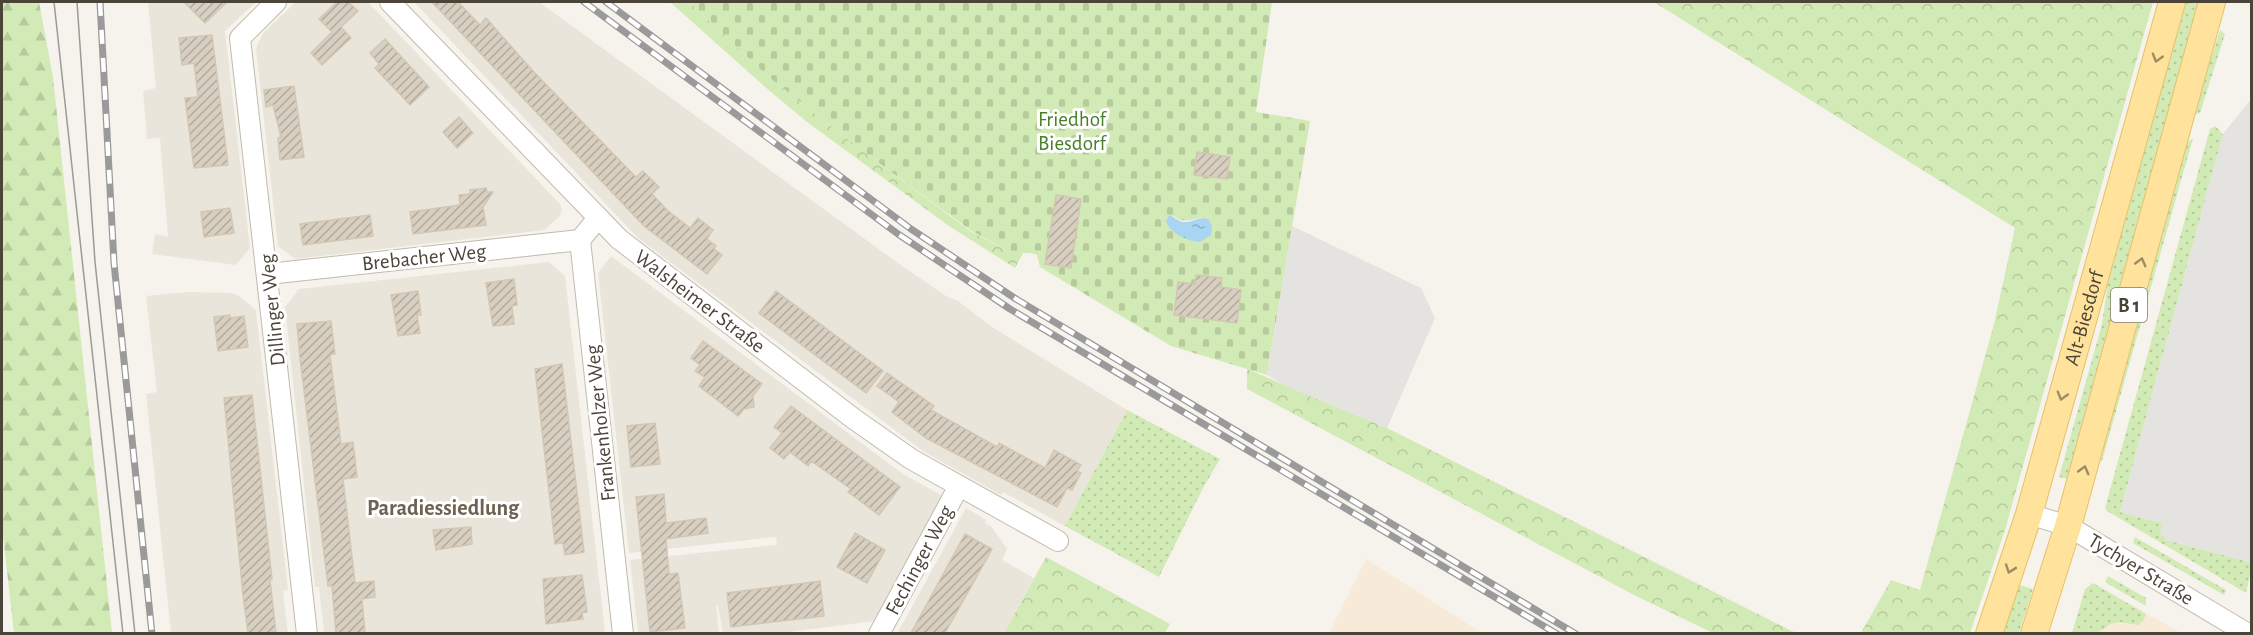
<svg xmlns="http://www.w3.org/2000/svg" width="2253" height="635" font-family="'Alegreya Sans',sans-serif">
<defs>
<pattern id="grass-dots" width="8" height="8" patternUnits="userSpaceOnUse" patternTransform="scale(1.5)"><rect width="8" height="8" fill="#d2eab5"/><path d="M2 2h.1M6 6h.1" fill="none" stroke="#b6ca9c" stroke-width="1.8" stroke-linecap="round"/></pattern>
<pattern id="forest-firs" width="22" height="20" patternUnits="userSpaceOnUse" patternTransform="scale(1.5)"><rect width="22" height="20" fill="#d2eab5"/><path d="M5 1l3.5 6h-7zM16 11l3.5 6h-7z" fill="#b6ca9c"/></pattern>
<pattern id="cemetery-stones" width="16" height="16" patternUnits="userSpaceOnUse" patternTransform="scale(1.5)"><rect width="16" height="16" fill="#d2eab5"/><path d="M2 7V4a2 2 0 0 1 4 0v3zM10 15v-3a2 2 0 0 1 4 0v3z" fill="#b6ca9c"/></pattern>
<pattern id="park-crowns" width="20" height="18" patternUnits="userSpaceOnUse" patternTransform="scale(1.5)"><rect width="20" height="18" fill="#d2eab5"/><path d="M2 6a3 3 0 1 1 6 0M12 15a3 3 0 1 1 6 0" fill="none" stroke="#b6ca9c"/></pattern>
<pattern id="water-ripples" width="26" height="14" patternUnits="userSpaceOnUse" patternTransform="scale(1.5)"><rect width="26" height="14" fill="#a9d4f2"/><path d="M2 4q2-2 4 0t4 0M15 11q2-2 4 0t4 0" fill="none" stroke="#8caec5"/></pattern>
<pattern id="building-hatch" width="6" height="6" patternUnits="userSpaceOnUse" patternTransform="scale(1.5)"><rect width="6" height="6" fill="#d8cfc1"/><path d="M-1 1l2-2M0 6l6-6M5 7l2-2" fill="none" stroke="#b1aa9e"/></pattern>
</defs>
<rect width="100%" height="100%" fill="#f6f3ec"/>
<path fill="#eae5da" d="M 148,2 L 256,2 L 225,31 L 250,248 L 236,265 L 152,254 L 155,234 L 168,237 L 160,138 L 147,139 L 143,91 L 156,88 Z
M 296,2 L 368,2 L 560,204 L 562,209 L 560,216 L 544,230 L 295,259 L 278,246 L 256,49 L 258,43 L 264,32 Z
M 414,2 L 539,2 L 898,263 L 946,296 L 958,301 L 992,327 L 1127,410 L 1065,526 L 1003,492 L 1001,495 L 923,451 L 638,238 Z
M 611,256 L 903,474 L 943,496 L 875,621 L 781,633 L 723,633 L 718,606 L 716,606 L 719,633 L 638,633 L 630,560 L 777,545 L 776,537 L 629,553 L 598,273 Z
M 549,262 L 565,276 L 605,633 L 324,633 L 319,587 L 315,587 L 285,307 L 299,289 Z
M 189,292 L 231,293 L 239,296 L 256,310 L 288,590 L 283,591 L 288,633 L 171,633 L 146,394 L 157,392 L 146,296 Z
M 966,508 L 986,520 L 985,523 L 991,526 L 1007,549 L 1002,560 L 1034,578 L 1004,633 L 897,634 Z"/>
<path fill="#f7ead8" d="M 1366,559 L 1482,633 L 1329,633 Z
M 2093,583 L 2181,633 L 2072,634 L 2085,589 Z"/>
<path fill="url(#grass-dots)" d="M 2183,2 L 2199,2 L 2069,479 L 2059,477 L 2102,324 L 2110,267 Z
M 2220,30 L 2225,34 L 2200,113 L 2193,115 Z
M 2215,126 L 2223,134 L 2120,512 L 2163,523 L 2166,540 L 2250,562 L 2251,556 L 2251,571 L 2246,593 L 2107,511 L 2105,508 L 2210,129 Z
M 2193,138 L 2102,461 L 2096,459 L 2185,145 Z
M 1127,410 L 1220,459 L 1203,488 L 1159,577 L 1065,526 Z
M 2135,537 L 2226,590 L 2224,595 L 2133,543 Z
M 2108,576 L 2146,598 L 2146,606 L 2105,582 Z
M 2093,583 L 2146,614 L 2143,621 L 2138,625 L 2120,622 L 2111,624 L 2097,633 L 2072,633 L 2085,589 Z
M 2016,584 L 2033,589 L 2019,633 L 2001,634 Z"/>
<path fill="url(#forest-firs)" d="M 2,2 L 39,2 L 53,77 L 112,633 L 14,633 L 3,535 L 2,486 Z"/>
<path fill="url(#cemetery-stones)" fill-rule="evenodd" d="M 689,2 L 1272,2 L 1256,112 L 1310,121 L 1267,375 L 1171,346 L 1040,267 L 1037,255 C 1027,251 1020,255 1010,252 L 970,230 L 860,149 L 766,75 ZM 1172,215 C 1183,223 1189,221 1202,217 L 1182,238 Z"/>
<path fill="url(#park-crowns)" d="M 670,2 L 689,2 L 766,75 L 860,149 L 970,231 L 1010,252 L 1023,253 L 1015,268 L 949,226 L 807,122 L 765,87 Z
M 1654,2 L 2153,2 L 2005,530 L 1970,633 L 1861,633 L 1891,580 L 1920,590 L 1994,324 L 2015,228 Z
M 1247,369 L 1387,428 L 1796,633 L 1713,633 L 1636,596 L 1247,389 Z
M 1046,557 L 1170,624 L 1165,633 L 1004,633 Z"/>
<path fill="#e5e3e0" d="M 2251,99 L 2252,556 L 2250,562 L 2166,540 L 2166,537 L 2160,535 L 2162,523 L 2120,512 L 2223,134 Z
M 1292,226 L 1421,288 L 1435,318 L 1387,428 L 1290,388 L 1267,375 Z"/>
<path fill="url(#water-ripples)" d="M 1169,215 C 1174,217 1178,221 1183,222 C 1192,223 1199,216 1208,219 L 1212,226 L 1211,235 L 1200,242 C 1188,241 1170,234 1166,221 Z"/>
<path fill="url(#building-hatch)" stroke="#d3c7b4" stroke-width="1.5" d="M 184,2 L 227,2 L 205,23 Z
M 337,2 L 348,2 L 358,11 L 341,27 L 351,38 L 322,65 L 311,53 L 332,32 L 319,19 Z
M 432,2 L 458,2 L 480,25 L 486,18 L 533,71 L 628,169 L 636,177 L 643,171 L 659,187 L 652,194 L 667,210 L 690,228 L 698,218 L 713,230 L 707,239 L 716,246 L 714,249 L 722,255 L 707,274 L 644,226 Z
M 212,35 L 228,165 L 194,168 L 185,98 L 198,97 L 194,63 L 182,65 L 179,38 Z
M 385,39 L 429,87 L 410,105 L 375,68 L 379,64 L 370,53 Z
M 294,86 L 304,157 L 280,160 L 278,138 L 281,137 L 273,105 L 266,107 L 264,90 Z
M 459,117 L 473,133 L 457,148 L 443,132 Z
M 1197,152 L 1230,157 L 1227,179 L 1194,175 Z
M 486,188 L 487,192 L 493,192 L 483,207 L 486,225 L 413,234 L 410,212 L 460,205 L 459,195 L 470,194 L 470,190 Z
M 1056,195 L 1081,199 L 1071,268 L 1045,264 Z
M 230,208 L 234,233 L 204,237 L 201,212 Z
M 370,215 L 373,236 L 303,245 L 300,224 Z
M 1196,275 L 1222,278 L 1221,287 L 1241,290 L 1237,323 L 1174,315 L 1178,282 L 1195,284 Z
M 514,279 L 517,305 L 512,306 L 514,324 L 493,326 L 486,283 Z
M 418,291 L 421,315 L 417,315 L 420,333 L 398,336 L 391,295 Z
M 776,291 L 883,371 L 866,393 L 759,313 Z
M 230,315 L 230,318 L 244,316 L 248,347 L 218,351 L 214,317 Z
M 331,321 L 335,354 L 330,355 L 341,444 L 353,442 L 357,477 L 343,479 L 355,583 L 374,581 L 375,597 L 362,599 L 365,633 L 336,633 L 332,586 L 328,586 L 300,358 L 297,324 Z
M 703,341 L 762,384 L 753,396 L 754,407 L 744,409 L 738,416 L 699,386 L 705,377 L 695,371 L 700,365 L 691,358 Z
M 562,364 L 584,552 L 565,555 L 563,543 L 555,544 L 535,369 Z
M 887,373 L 934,406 L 931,410 L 997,447 L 999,443 L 1045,468 L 1054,450 L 1081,465 L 1077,471 L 1081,473 L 1072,490 L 1067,488 L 1057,507 L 926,438 L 892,412 L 899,402 L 877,386 Z
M 252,395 L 272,579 L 270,580 L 276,633 L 248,633 L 243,595 L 224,398 Z
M 791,406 L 900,487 L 879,515 L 848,492 L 851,489 L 811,461 L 808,466 L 790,452 L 784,459 L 770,448 L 782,433 L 774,427 Z
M 655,423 L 660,464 L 631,467 L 627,426 Z
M 664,494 L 666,523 L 706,518 L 708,533 L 666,539 L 669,574 L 678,573 L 685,628 L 650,632 L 636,497 Z
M 471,527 L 472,544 L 436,550 L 433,530 Z
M 855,533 L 885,550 L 867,583 L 837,567 Z
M 965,534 L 992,549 L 980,571 L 945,633 L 911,633 Z
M 582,575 L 587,612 L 582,613 L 583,619 L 546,624 L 543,579 Z
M 820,581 L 824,616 L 731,627 L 727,593 Z"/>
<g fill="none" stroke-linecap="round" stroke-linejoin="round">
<g stroke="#c2bbae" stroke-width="22">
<path id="minor" d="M 276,2 L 240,38 L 307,634
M 390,2 L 619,239 L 854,419 L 911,459 L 1058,541
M 598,218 L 580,240 L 623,634
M 268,274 L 580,240
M 2029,514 L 2068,526 L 2248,634
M 879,634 L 959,486"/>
</g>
<g stroke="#e6c16a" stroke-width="28">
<g id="major">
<path id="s1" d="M 1989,634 L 2029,514 L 2172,2"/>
<path d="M 2034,634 L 2068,526 L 2212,2"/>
</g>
</g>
<use href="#minor" stroke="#fff" stroke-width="20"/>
<use href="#major" stroke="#ffe39c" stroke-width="26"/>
<path stroke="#9a9a9a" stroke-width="1.5" d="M 54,2 L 123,634
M 77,2 L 95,262 L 135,634"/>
<g stroke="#9a9a9a" stroke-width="7">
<path id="rail" d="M 100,2 L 114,263 L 152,634
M 584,2 L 898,234 L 1010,309 L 1557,634
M 606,2 L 911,229 L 1016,299 L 1576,634"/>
</g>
<use href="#rail" stroke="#fff" stroke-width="4.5" stroke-dasharray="14" stroke-linecap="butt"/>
</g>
<defs><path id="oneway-chevron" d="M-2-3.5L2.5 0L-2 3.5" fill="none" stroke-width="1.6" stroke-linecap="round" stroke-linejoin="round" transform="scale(1.5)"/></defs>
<g stroke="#9c8c66">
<use href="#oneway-chevron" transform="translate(2157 58) rotate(106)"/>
<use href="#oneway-chevron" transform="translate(2141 262) rotate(-75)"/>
<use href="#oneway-chevron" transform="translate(2062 396) rotate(106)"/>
<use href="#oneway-chevron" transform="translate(2084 470) rotate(-75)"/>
<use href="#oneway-chevron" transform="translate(2010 569) rotate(109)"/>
</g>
<g text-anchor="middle" stroke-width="6" stroke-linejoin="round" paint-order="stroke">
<rect fill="#fff" stroke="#817c74" stroke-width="1.5" x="2111" y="288" width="36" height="34" rx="4.5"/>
<g font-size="20" font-weight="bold" fill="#4b4439">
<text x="2129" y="312">B 1</text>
</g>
<g font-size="21" fill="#4a7f2a" stroke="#fff">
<text x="1072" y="126">Friedhof<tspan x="1072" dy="24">Biesdorf</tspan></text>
</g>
<g font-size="21" fill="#4b4439" stroke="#fff">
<text transform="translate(424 257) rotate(-6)" y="7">Brebacher Weg</text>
<text transform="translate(700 301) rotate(37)" y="7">Walsheimer Straße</text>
<text transform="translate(272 310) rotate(-96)" y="7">Dillinger Weg</text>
<text dy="7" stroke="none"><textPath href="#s1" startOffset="330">Alt-Biesdorf</textPath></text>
<text transform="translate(600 423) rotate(-96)" y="7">Frankenholzer Weg</text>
<text transform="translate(919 560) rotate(-62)" y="7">Fechinger Weg</text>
<text transform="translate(2141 569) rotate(31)" y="7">Tychyer Straße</text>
</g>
<g font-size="22" font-weight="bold" fill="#6e6250" stroke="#fff">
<text x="443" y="515">Paradiessiedlung</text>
</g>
</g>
<rect width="2253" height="635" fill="none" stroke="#4b4439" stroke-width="6"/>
</svg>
